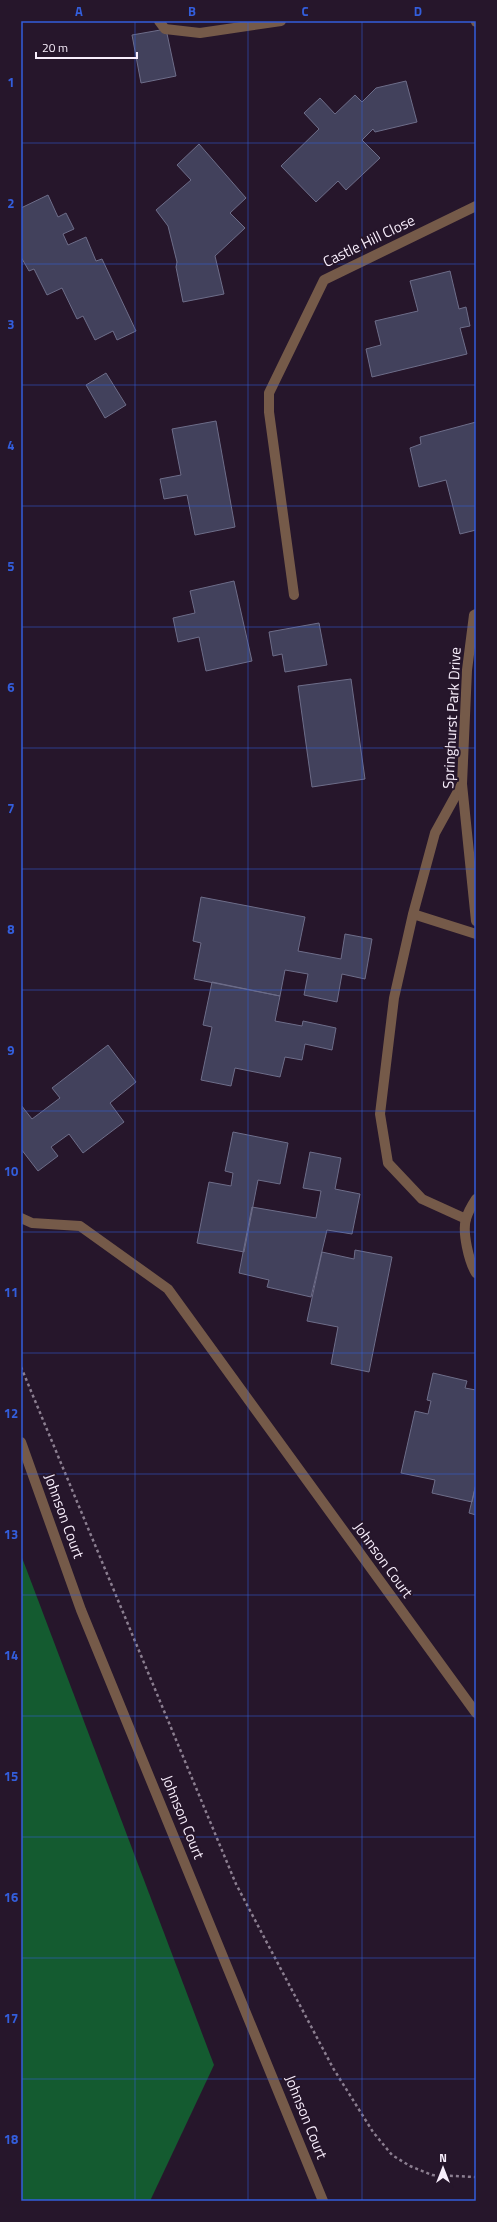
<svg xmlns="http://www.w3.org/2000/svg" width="497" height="2222" font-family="'Titillium Web',sans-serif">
<rect width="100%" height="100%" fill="#26162b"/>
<path fill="#145b30" d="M 21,1555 L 214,2065 L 150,2201 L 21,2201 Z"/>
<path fill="#42415c" stroke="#6d6d89" d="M 166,29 L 176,76 L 141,83 L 132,35 Z
M 406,81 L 417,122 L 375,132 L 373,129 L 362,140 L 380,158 L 346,190 L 338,181 L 316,202 L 281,166 L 319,129 L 304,113 L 320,98 L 335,114 L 355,95 L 362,102 L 376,88 Z
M 199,144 L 246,198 L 230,213 L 245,228 L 215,256 L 224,294 L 183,302 L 176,267 L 177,262 L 168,226 L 156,210 L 191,180 L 177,165 Z
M 48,195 L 58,217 L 66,213 L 74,229 L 63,234 L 68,245 L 86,237 L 96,261 L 102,259 L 136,331 L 117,340 L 113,331 L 95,340 L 83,316 L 77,319 L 62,288 L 47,295 L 34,269 L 29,271 L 21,257 L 21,208 Z
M 450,271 L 459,309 L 466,307 L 470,326 L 460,328 L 467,354 L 372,377 L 366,349 L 381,345 L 375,321 L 418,311 L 410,281 Z
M 106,373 L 126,405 L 105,418 L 86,385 Z
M 216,421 L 235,527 L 195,535 L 187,495 L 164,499 L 160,479 L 181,475 L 172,429 Z
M 476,422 L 476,530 L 460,534 L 446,480 L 419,487 L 410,448 L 421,444 L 420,437 Z
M 234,581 L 252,661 L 206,671 L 199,637 L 178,642 L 173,618 L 195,613 L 190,591 Z
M 319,623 L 327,665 L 285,672 L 282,654 L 273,656 L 269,632 Z
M 351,679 L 365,779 L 312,787 L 298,686 Z
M 201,897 L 305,917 L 298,951 L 341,959 L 345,934 L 372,939 L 365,979 L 342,974 L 337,1002 L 304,995 L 308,974 L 285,970 L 280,996 L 194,979 L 201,943 L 193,941 Z
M 212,982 L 280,996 L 275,1021 L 302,1026 L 303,1021 L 336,1028 L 332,1050 L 305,1044 L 302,1060 L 285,1057 L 280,1077 L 235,1068 L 231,1086 L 201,1080 L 212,1027 L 203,1025 Z
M 108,1045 L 136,1082 L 110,1103 L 124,1122 L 83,1153 L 69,1134 L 51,1147 L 58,1156 L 38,1171 L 21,1149 L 21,1105 L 32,1119 L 60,1098 L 52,1088 Z
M 233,1132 L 288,1143 L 280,1184 L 258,1180 L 244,1252 L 197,1243 L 209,1182 L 231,1186 L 233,1173 L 225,1171 Z
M 310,1152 L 341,1158 L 335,1189 L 360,1194 L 352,1234 L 327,1230 L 311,1297 L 267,1287 L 269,1280 L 239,1273 L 252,1207 L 316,1218 L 321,1191 L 303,1188 Z
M 355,1250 L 392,1257 L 369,1372 L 331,1364 L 338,1327 L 307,1321 L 322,1252 L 354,1259 Z
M 433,1373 L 467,1381 L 465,1388 L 476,1390 L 476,1484 L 472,1502 L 432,1493 L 435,1480 L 401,1473 L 415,1411 L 428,1414 L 431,1401 L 427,1400 Z
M 476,1484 L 476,1515 L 469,1513 Z"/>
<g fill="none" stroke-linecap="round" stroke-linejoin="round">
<path stroke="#8b7e90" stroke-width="2.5" stroke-dasharray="3 3" stroke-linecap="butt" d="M 21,1367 L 236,1884 L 333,2068 L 373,2132 L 392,2155 L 410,2166 L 432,2175 L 476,2177"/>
<path stroke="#755a49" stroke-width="10" d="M 159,21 L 165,29 L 200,33 L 281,21
M 294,595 L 269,412 L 269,393 L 324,280 L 476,206
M 462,784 L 435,833 L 413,914 L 394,998 L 380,1114 L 388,1163 L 422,1199 L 466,1219
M 413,914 L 476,934
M 21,1218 L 32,1223 L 80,1226 L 168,1289 L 476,1713
M 21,1442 L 81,1610 L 323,2201"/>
<path stroke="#755a49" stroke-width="10" d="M 476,614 L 474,615 L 467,670 L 462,784 L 476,921
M 476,1199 C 472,1205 468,1212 466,1219 C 462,1232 469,1262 476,1273"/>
<path stroke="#755a49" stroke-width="10" d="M 476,21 L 476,22"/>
</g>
<path fill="none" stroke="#335edc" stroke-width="1" stroke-opacity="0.55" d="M 135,21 L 135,2201M 248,21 L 248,2201M 362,21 L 362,2201M 21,143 L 476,143M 21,264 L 476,264M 21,385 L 476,385M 21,506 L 476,506M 21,627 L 476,627M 21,748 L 476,748M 21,869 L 476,869M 21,990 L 476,990M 21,1111 L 476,1111M 21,1232 L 476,1232M 21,1353 L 476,1353M 21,1474 L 476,1474M 21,1595 L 476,1595M 21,1716 L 476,1716M 21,1837 L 476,1837M 21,1958 L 476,1958M 21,2079 L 476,2079"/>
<g text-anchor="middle" stroke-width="4" stroke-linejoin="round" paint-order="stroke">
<g font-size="15" fill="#f8eefc" stroke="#26162b">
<text transform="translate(369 241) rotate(-26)" y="5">Castle Hill Close</text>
<text transform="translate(452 718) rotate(-87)" y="5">Springhurst Park Drive</text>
<text transform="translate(64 1516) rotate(70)" y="5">Johnson Court</text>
<text transform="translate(383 1560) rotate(54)" y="5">Johnson Court</text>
<text transform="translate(183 1817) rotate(68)" y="5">Johnson Court</text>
<text transform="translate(306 2117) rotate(68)" y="5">Johnson Court</text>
</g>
</g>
<rect width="497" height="2222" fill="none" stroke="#26162b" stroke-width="44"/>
<g transform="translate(443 2168)" stroke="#26162b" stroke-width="3" paint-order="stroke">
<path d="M0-3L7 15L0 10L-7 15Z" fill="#f8eefc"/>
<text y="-6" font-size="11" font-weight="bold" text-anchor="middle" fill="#f8eefc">N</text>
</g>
<path d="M36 52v6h101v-6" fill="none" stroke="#f8eefc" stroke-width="2"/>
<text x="42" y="52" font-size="12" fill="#f8eefc" stroke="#26162b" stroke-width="3" paint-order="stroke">20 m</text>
<rect x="22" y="22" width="453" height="2178" fill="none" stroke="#335edc" stroke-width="1.5"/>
<g font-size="13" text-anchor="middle" font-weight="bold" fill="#335edc">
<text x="79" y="16">A</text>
<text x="192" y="16">B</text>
<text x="305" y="16">C</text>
<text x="418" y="16">D</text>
<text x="11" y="87">1</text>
<text x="11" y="208">2</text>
<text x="11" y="329">3</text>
<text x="11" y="450">4</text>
<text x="11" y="571">5</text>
<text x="11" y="692">6</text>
<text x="11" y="813">7</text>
<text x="11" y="934">8</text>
<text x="11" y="1055">9</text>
<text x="11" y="1176">10</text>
<text x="11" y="1297">11</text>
<text x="11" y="1418">12</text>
<text x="11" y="1539">13</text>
<text x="11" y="1660">14</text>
<text x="11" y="1781">15</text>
<text x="11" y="1902">16</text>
<text x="11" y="2023">17</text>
<text x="11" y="2144">18</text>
</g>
</svg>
